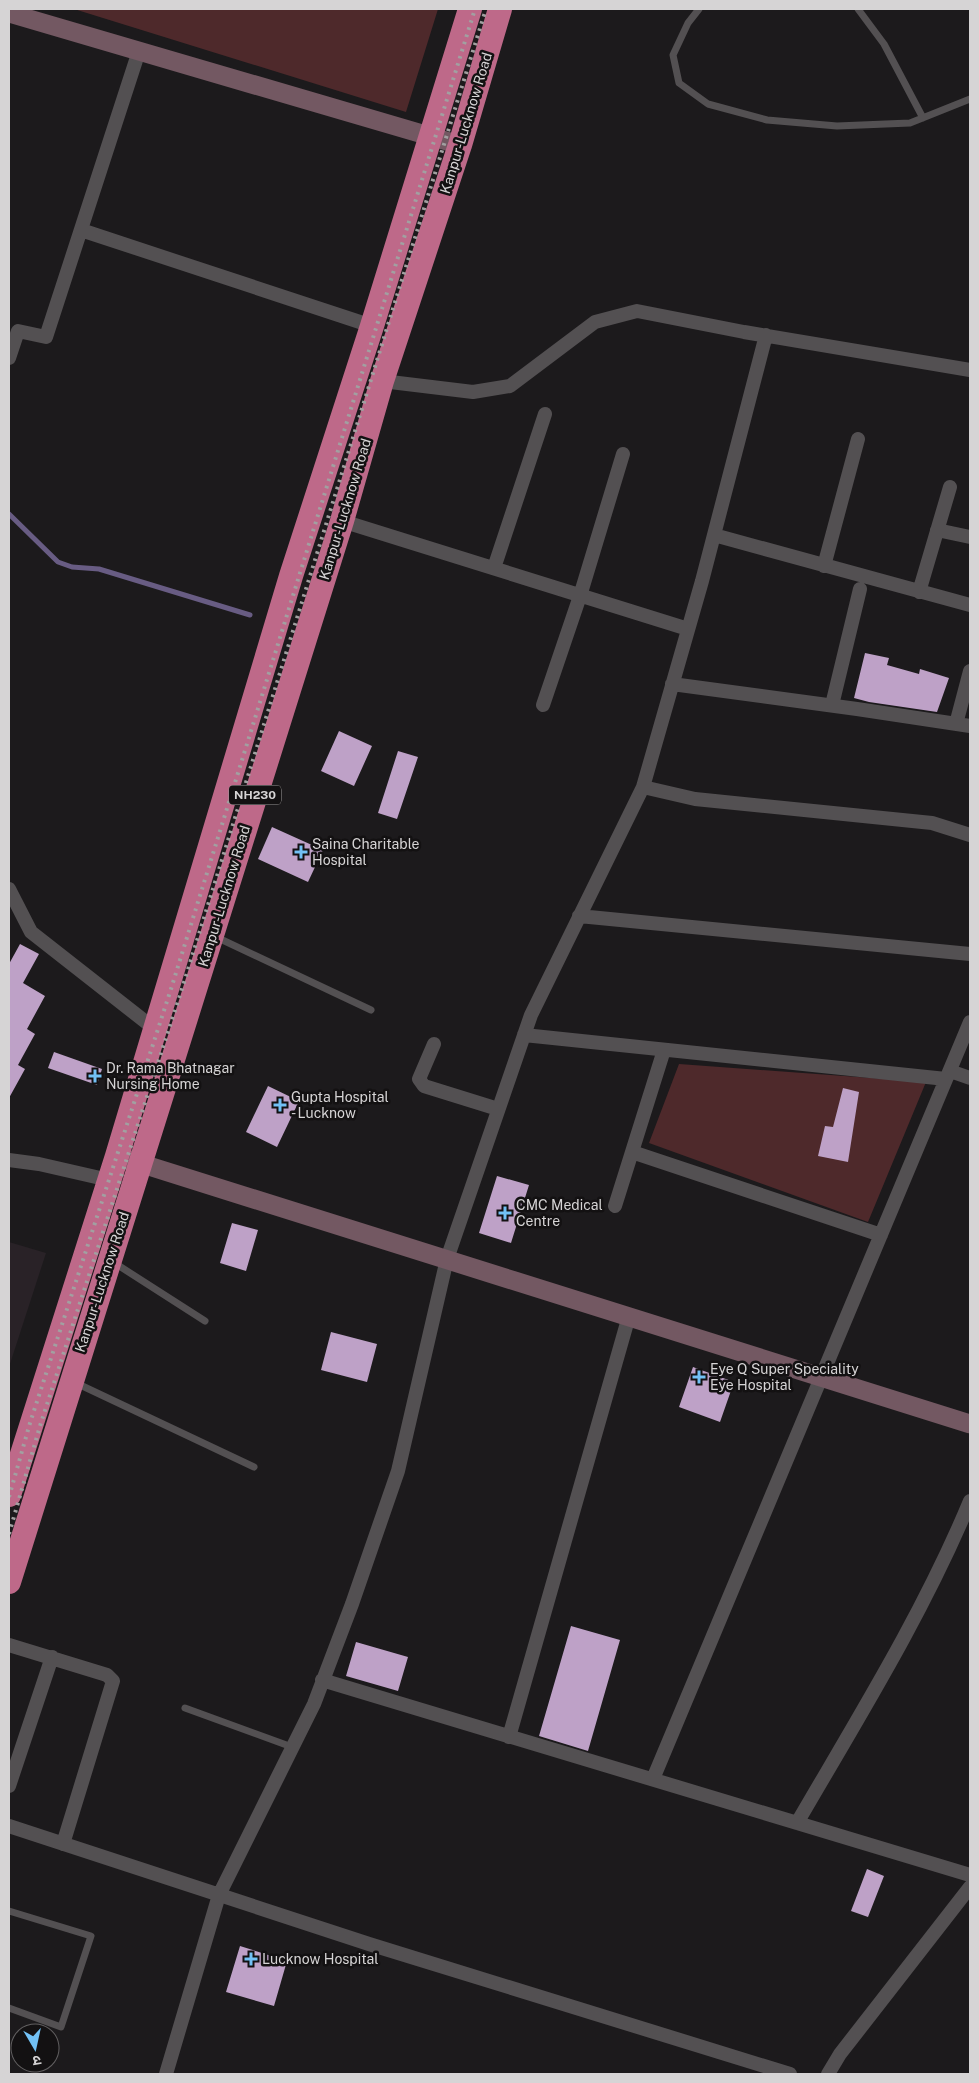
<svg xmlns="http://www.w3.org/2000/svg" width="979" height="2083" font-family="'Public Sans','Noto Sans Devanagari',sans-serif">
<rect width="100%" height="100%" fill="#1c1a1c"/>
<path fill="#292227" d="M 9,1242 L 46,1253 L 9,1367 Z"/>
<path fill="#4e292b" d="M 74,9 L 438,9 L 406,112 Z
M 679,1064 L 926,1082 L 868,1222 L 649,1143 Z"/>
<g fill="none" stroke-linecap="round" stroke-linejoin="round">
<path stroke="#685c83" stroke-width="5" d="M 9,514 L 58,562 L 72,567 L 99,569 L 250,615"/>
</g>
<path fill="#bea1c7" d="M 865,653 L 889,658 L 887,665 L 919,674 L 920,669 L 949,678 L 937,712 L 869,702 L 854,698 Z
M 339,731 L 372,746 L 354,786 L 321,771 Z
M 398,751 L 418,757 L 397,819 L 378,813 Z
M 272,827 L 323,850 L 308,882 L 258,859 Z
M 20,944 L 39,954 L 23,983 L 45,996 L 27,1029 L 35,1034 L 18,1065 L 25,1069 L 9,1098 L 9,964 Z
M 54,1052 L 102,1069 L 97,1085 L 48,1068 Z
M 268,1086 L 299,1101 L 277,1147 L 246,1132 Z
M 843,1088 L 859,1092 L 848,1162 L 818,1156 L 825,1126 L 833,1127 Z
M 497,1176 L 529,1185 L 511,1243 L 479,1233 Z
M 232,1223 L 258,1230 L 246,1271 L 220,1263 Z
M 331,1332 L 377,1344 L 367,1382 L 321,1370 Z
M 693,1367 L 734,1382 L 720,1422 L 679,1407 Z
M 571,1626 L 620,1640 L 588,1751 L 539,1736 Z
M 356,1642 L 408,1657 L 398,1691 L 346,1676 Z
M 867,1869 L 884,1876 L 868,1917 L 851,1911 Z
M 240,1946 L 287,1961 L 274,2006 L 226,1992 Z"/>
<g fill="none" stroke-linecap="round" stroke-linejoin="round">
<path stroke="#535052" stroke-width="7" d="M 699,9 L 688,23 L 673,55 L 679,83 L 708,104 L 767,120 L 837,126 L 910,123 L 970,99
M 858,9 L 884,44 L 923,118
M 214,936 L 371,1010
M 113,1262 L 205,1321
M 76,1383 L 254,1467
M 185,1708 L 292,1747
M 9,1911 L 91,1936 L 61,2027 L 9,2008"/>
<path stroke="#535052" stroke-width="14" d="M 81,230 L 372,326
M 9,358 L 18,331 L 46,337 L 139,51
M 382,381 L 473,392 L 510,386 L 595,322 L 637,311 L 744,332 L 970,370
M 342,521 L 688,629
M 937,530 L 970,537
M 714,535 L 970,605
M 824,566 L 858,439
M 494,568 L 545,414
M 919,592 L 950,487
M 672,684 L 857,709 L 970,726
M 543,705 L 580,596 L 623,454
M 832,705 L 860,589
M 956,724 L 970,671
M 643,787 L 695,799 L 932,823 L 970,835
M 9,889 L 31,932 L 156,1030
M 579,916 L 970,954
M 524,1035 L 946,1079
M 434,1044 L 419,1079 L 424,1086 L 498,1109
M 950,1071 L 970,1078
M 632,1152 L 881,1235
M 9,1160 L 39,1164 L 109,1180
M 615,1206 L 664,1050
M 9,1645 L 107,1675 L 113,1681 L 63,1844
M 322,1680 L 970,1875
M 509,1737 L 629,1316
M 653,1779 L 970,1022
M 9,1786 L 52,1657
M 797,1823 C 858,1718 923,1614 970,1501
M 9,1826 L 369,1944 L 790,2074
M 166,2074 L 219,1895 L 314,1704 L 352,1604 L 398,1471 L 447,1259 L 531,1015 L 643,787 L 702,581 L 766,335
M 828,2074 L 840,2054 L 970,1887"/>
<path stroke="#735862" stroke-width="19" d="M 9,13 L 460,145
M 117,1156 L 970,1424"/>
<path stroke="#be6989" stroke-width="24" d="M 9,1495 L 117,1156 L 291,576 L 372,326 L 470,9
M 9,1582 L 342,521 L 382,381 L 460,145 L 500,9"/>
<path stroke="#a2a0a1" stroke-width="4" stroke-dasharray="2.5 5" stroke-linecap="butt" d="M 9,1497 L 30,1423 L 171,989 L 475,9
M 9,1534 L 40,1426 L 181,992 L 486,9"/>
</g>
<g fill="#72c1f5" stroke="#131112" stroke-width="2">
<path d="M298.5 844.5h5v5h5v5h-5v5h-5v-5h-5v-5h5z"/>
<path d="M92.5 1068.5h5v5h5v5h-5v5h-5v-5h-5v-5h5z"/>
<path d="M277.5 1097.5h5v5h5v5h-5v5h-5v-5h-5v-5h5z"/>
<path d="M502.5 1205.5h5v5h5v5h-5v5h-5v-5h-5v-5h5z"/>
<path d="M696.5 1369.5h5v5h5v5h-5v5h-5v-5h-5v-5h5z"/>
<path d="M248.5 1951.5h5v5h5v5h-5v5h-5v-5h-5v-5h5z"/>
</g>
<g text-anchor="middle" stroke-width="5" stroke-linejoin="round" paint-order="stroke">
<rect fill="#131112" stroke="#9c9a9a" stroke-width="1" x="229" y="785.5" width="52" height="19" rx="4"/>
<g font-size="12" font-weight="bold" fill="#d6d4d5">
<text x="255" y="799">NH230</text>
</g>
<g font-size="14" fill="#d6d4d5" stroke="#131112">
<text transform="translate(466 123) rotate(-73)" y="5">Kanpur-Lucknow Road</text>
<text transform="translate(345 509) rotate(-73)" y="5">Kanpur-Lucknow Road</text>
<text transform="translate(224 896) rotate(-73)" y="5">Kanpur-Lucknow Road</text>
<text transform="translate(102 1282) rotate(-72)" y="5">Kanpur-Lucknow Road</text>
</g>
<g font-size="14" fill="#d6d4d5" stroke="#131112" text-anchor="start">
<text x="312" y="849">Saina Charitable<tspan x="312" dy="16">Hospital</tspan></text>
<text x="106" y="1073">Dr. Rama Bhatnagar<tspan x="106" dy="16">Nursing Home</tspan></text>
<text x="291" y="1102">Gupta Hospital<tspan x="291" dy="16">- Lucknow</tspan></text>
<text x="516" y="1210">CMC Medical<tspan x="516" dy="16">Centre</tspan></text>
<text x="710" y="1374">Eye Q Super Speciality<tspan x="710" dy="16">Eye Hospital</tspan></text>
<text x="262" y="1964">Lucknow Hospital</text>
</g>
</g>
<rect width="979" height="2083" fill="none" stroke="#d6d4d5" stroke-width="20"/>
<g transform="translate(35 2048) rotate(171)"><circle r="24" fill="#131112" stroke="#615f60"/>
<path d="M0-4L9 19L0 12L-9 19Z" fill="#72c1f5"/>
<text y="-8" font-size="14" font-weight="bold" text-anchor="middle" fill="#d6d4d5">उ</text>
</g>
</svg>
